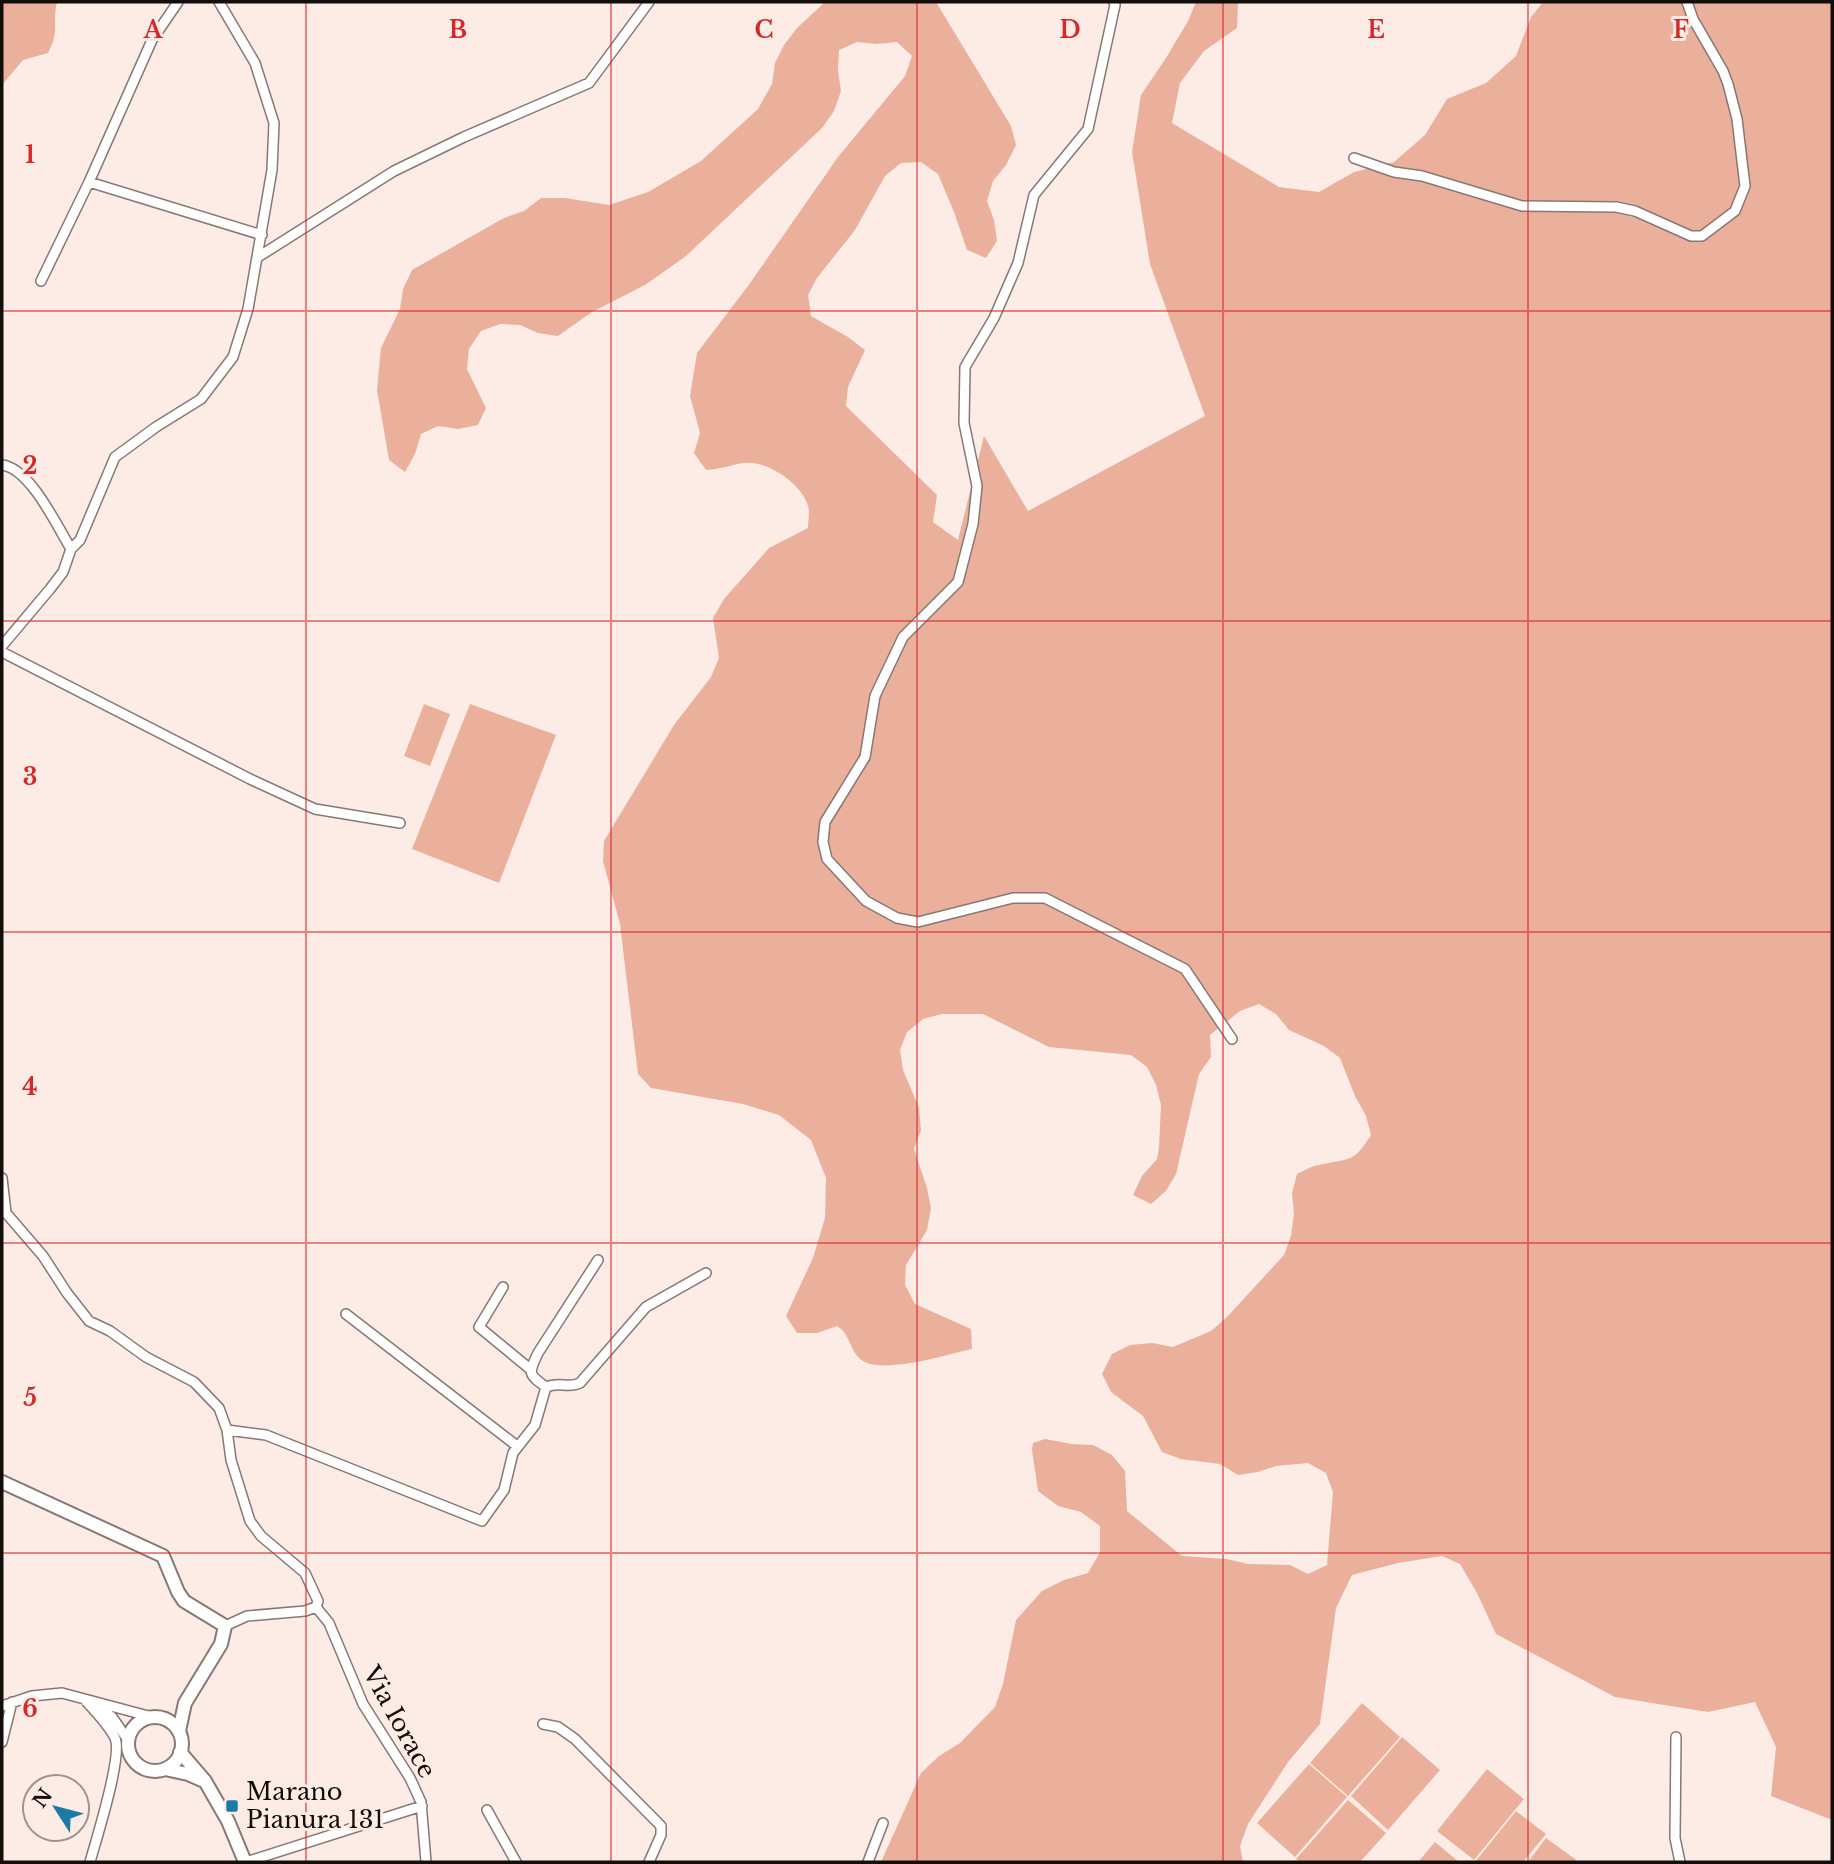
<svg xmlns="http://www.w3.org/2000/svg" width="1834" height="1864" font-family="'Libre Baskerville',serif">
<rect width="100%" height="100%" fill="#fdece6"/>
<path fill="#ebb09c" d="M 2,2 L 57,2 C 52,23 60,31 48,53 L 23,60 L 2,85 Z
M 825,2 L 936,2 L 1011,126 L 1016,145 L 1006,165 L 993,181 L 987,201 L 994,220 L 997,241 L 986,258 L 967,250 L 954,212 L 938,174 L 921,162 L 901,163 L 885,176 L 855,230 L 817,278 L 808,295 L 811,316 L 848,337 L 865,350 L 848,387 L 846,406 L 937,495 L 933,522 L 958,540 L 984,436 L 1028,511 L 1205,416 L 1150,264 L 1132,152 L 1141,95 L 1166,58 L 1188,21 L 1196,2 L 1238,2 L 1237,28 L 1204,51 L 1180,83 L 1172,123 L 1279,187 L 1319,192 L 1354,172 L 1394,162 L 1425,135 L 1447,99 L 1486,83 L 1516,56 L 1531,17 L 1543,2 L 1832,2 L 1832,1820 L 1771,1796 L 1776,1747 L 1755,1702 L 1708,1712 L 1615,1697 L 1496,1634 L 1477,1593 L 1460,1564 L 1442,1556 L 1398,1563 L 1352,1575 L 1336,1608 L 1320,1724 L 1288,1762 L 1248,1824 L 1240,1846 L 1243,1862 L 881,1862 L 921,1773 L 939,1756 L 960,1743 L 995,1707 L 1003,1684 L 1016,1620 L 1042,1591 L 1064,1580 L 1088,1573 L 1100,1552 L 1100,1526 L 1081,1512 L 1058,1506 L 1038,1491 L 1032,1450 L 1033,1443 L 1045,1439 L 1072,1444 L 1093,1445 L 1112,1455 L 1125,1471 L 1127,1511 L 1182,1556 L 1227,1559 L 1248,1564 L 1290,1565 L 1308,1574 L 1327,1565 L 1333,1492 L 1326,1473 L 1308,1463 L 1276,1466 L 1258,1472 L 1238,1475 L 1220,1464 L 1181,1459 L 1162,1452 L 1143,1416 L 1111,1392 L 1102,1374 L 1112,1354 L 1130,1345 L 1152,1343 L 1173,1347 L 1211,1331 L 1227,1317 L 1284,1255 L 1291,1236 L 1294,1214 L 1292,1193 L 1297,1174 C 1304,1171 1311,1166 1319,1165 C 1349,1158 1353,1164 1371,1135 L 1366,1116 L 1355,1096 L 1340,1058 L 1324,1046 L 1289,1030 L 1276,1014 L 1259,1004 L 1240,1011 L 1210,1035 L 1211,1057 L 1199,1074 L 1176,1174 L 1166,1191 L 1151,1204 L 1133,1195 L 1142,1176 L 1157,1159 L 1159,1147 L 1161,1105 L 1156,1085 L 1147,1067 L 1131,1055 L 1049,1047 L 983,1014 L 942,1014 L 923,1019 L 907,1032 L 900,1050 L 903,1070 L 919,1108 L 921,1130 L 914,1149 L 927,1188 L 931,1208 L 927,1230 L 906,1265 L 905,1285 L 915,1304 L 971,1329 L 972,1349 C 948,1354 878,1377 859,1358 C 849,1348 851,1335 837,1326 L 817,1333 L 797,1333 L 786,1316 L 813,1258 L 825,1218 L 826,1178 L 811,1140 L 779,1115 L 743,1104 L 651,1088 L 638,1074 L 620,924 L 603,861 L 604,841 L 674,725 L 711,677 L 719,658 L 713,618 L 724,599 L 769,548 L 808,528 C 808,521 810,513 808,506 C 802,484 767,460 744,463 C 731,465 721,469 706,470 L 694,453 L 700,433 L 690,396 L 697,353 L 748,286 L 838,157 L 905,76 L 912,56 L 897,42 L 877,44 L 857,42 L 839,50 L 838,70 L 841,91 L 834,111 L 822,128 L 686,256 L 645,285 L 592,312 L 558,336 L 538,333 L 520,325 L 500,324 L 481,331 L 469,349 L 467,369 L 486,408 L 478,425 L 458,429 L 438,426 L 421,434 L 415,454 L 405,472 L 389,460 L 377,390 L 381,348 L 400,309 L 403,289 L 412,270 L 504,218 L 524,211 L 541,198 L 565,198 L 609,205 L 648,192 L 701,161 L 758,109 L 772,84 L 775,63 L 784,45 L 797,28 Z
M 424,704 L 450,714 L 430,766 L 404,756 Z
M 470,704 L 556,735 L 499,883 L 412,849 Z
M 1362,1703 L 1400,1737 L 1348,1796 L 1310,1763 Z
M 1402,1737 L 1440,1770 L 1388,1830 L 1351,1796 Z
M 1309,1764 L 1347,1797 L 1295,1857 L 1257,1823 Z
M 1487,1769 L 1524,1799 L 1474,1860 L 1437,1831 Z
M 1348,1800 L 1386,1833 L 1360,1862 L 1300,1862 L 1296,1859 Z
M 1516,1811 L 1546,1834 L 1523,1862 L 1475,1862 Z
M 1546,1838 L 1579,1862 L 1528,1862 Z
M 1435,1842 L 1459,1862 L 1418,1862 Z"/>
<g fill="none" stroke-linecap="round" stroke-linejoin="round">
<g stroke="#877873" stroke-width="12">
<path id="street" d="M 1114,2 L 1115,5 L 1088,129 L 1034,195 L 1018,263 L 994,318 L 965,367 L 964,423 L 977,486 L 973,524 L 958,582 L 903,637 L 875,696 L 865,757 L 825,822 L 823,842 L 827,859 L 866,901 L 897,918 L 918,922 L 1013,898 L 1045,898 L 1185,969 L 1232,1039
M 1354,158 L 1394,172 L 1422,176 L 1522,206 L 1616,207 L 1635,211 L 1691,236 L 1702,236 L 1735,211 L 1745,186 L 1737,119 L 1728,84 L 1723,71 L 1693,19 L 1687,2
M 89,182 L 262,235
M 258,257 L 394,171 L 464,137 L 589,83 L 649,2
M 41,281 L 89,182 L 152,40 L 178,2
M 2,465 C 30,468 57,526 71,549
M 2,646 L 50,589 L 63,572 L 71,549 L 80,540 L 115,457 L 156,427 L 201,399 L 233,357 L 248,309 L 272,170 L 274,123 L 255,63 L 219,2
M 2,652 L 250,779 L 315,809 L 400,823
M 2,1178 L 6,1213 L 43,1256 L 67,1293 L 89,1321 L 110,1331 L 146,1357 L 194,1382 L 219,1408 L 227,1430 L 231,1460 L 250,1521 L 261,1536 L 305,1573 L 318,1601 L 316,1607 L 305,1611 L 247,1616 L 225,1626
M 503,1287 L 479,1327 L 530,1369
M 346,1314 L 517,1446
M 546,1387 C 528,1374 528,1374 538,1353 L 598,1260
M 227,1430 L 266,1435 L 482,1521 L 504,1490 L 513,1453 L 535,1425 L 546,1387 C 560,1381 568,1389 580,1383 L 646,1307 L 706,1273
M 316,1607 L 329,1623 L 363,1704 L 410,1778 L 421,1802 L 426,1862
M 84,1699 C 95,1711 108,1724 115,1738 C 123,1756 96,1840 90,1862
M 97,1705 L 112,1717 L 128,1740
M 2,1706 L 32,1696 L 62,1693 L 152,1717
M 543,1724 L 558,1727 L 575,1739 L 661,1826 L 661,1835 L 649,1862
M 1676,1737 L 1675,1838 L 1680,1862
M 2,1742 L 12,1702
M 487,1810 L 516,1862
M 246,1862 L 422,1806
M 868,1862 L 883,1823"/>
</g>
<g stroke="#877873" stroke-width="16">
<path id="secondary" d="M 2,1482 L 163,1556 L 178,1592 L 184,1601 L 225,1626 L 221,1644 L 185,1703 L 179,1731
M128 1744a27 27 0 1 1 54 0a27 27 0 1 1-54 0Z
M 180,1752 L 205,1781 L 228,1821 L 245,1862
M 165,1769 L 188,1774 L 204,1781"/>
</g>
<use href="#street" stroke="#fff" stroke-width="9"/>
<use href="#secondary" stroke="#fff" stroke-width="12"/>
</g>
<path fill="none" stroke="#d62828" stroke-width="2" stroke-opacity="0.55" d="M 306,2 L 306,1862M 611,2 L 611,1862M 917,2 L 917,1862M 1223,2 L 1223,1862M 1528,2 L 1528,1862M 2,311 L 1832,311M 2,621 L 1832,621M 2,932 L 1832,932M 2,1243 L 1832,1243M 2,1553 L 1832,1553"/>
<rect fill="#1c7aa7" stroke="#fdece6" stroke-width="2.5" x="225" y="1799" width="14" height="14" rx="3.5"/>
<g text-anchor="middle" stroke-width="6" stroke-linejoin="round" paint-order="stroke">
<g font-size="24" fill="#130d0b" stroke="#fdece6">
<text transform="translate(399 1722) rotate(61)" y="8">Via Iorace</text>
</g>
<g font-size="24" fill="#130d0b" stroke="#fdece6" text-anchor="start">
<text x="246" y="1800">Marano<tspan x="246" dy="28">Pianura 131</tspan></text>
</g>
</g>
<g font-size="23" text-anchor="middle" font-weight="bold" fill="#d62828" stroke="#fdece6" stroke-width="6" stroke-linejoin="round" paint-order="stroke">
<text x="153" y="38">A</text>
<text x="458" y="38">B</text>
<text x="764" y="38">C</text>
<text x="1070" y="38">D</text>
<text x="1376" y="38">E</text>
<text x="1681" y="38">F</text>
<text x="30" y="163">1</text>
<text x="30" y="474">2</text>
<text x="30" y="785">3</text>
<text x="30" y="1095">4</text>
<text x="30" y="1406">5</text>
<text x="30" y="1717">6</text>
</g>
<rect width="1834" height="1864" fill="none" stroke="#130d0b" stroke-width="7"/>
<g transform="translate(56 1808) rotate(306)"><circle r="33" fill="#fdece6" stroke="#9f938e" stroke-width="2"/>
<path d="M0-5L12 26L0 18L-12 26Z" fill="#1c7aa7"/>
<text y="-10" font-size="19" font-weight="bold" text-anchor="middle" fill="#130d0b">N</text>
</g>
</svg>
